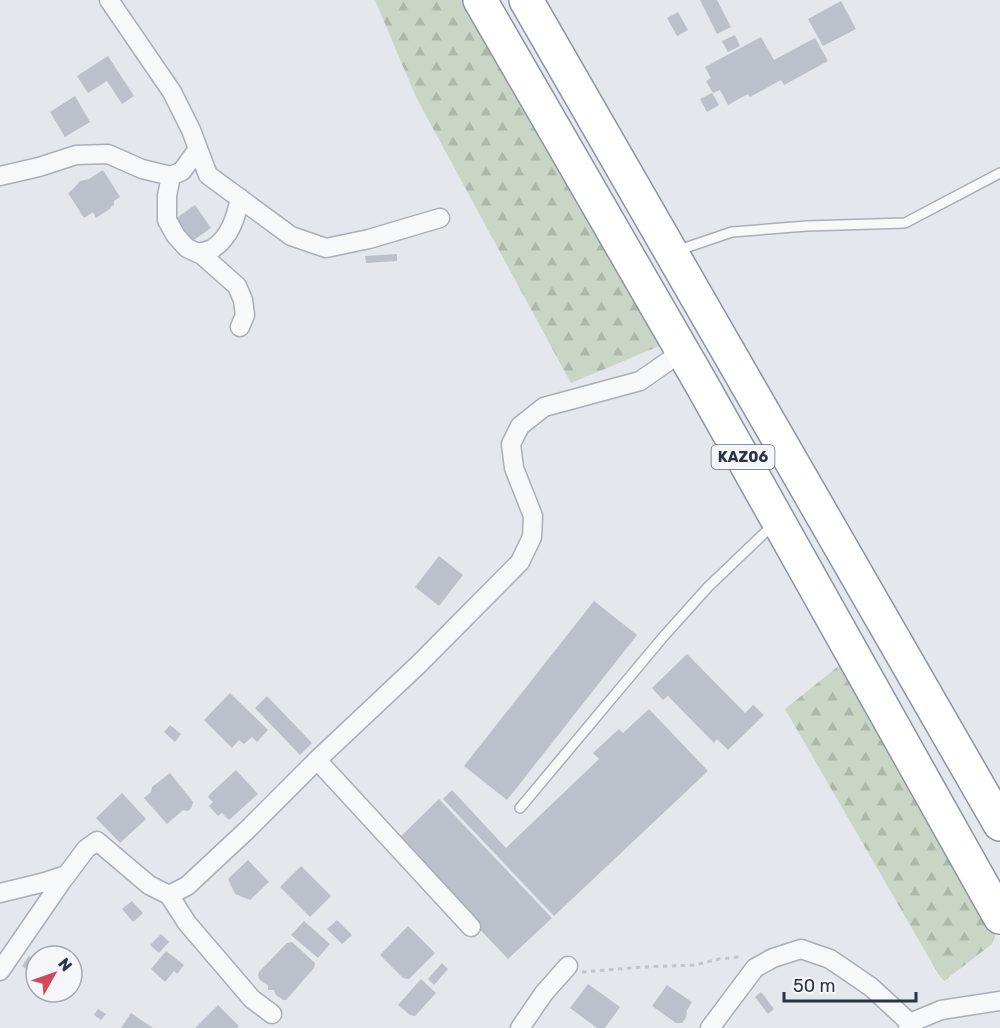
<svg xmlns="http://www.w3.org/2000/svg" width="1000" height="1028" font-family="Rubik,sans-serif">
<defs>
<pattern id="forest-firs" width="22" height="20" patternUnits="userSpaceOnUse" patternTransform="scale(1.5)"><rect width="22" height="20" fill="#c9d6c5"/><path d="M5 1l3.5 6h-7zM16 11l3.5 6h-7z" fill="#adb8ab"/></pattern>
</defs>
<rect width="100%" height="100%" fill="#e4e7ec"/>
<path fill="url(#forest-firs)" d="M 375,0 L 472,0 L 669,342 L 571,383 L 416,97 Z
M 846,660 L 997,930 L 992,944 L 944,981 L 939,975 L 785,709 Z"/>
<path fill="#bbc0ca" d="M 700,0 L 717,0 L 731,27 L 717,34 Z
M 841,1 L 856,29 L 823,46 L 808,19 Z
M 678,12 L 688,30 L 677,36 L 667,18 Z
M 735,35 L 740,46 L 728,52 L 722,41 Z
M 761,37 L 774,60 L 815,38 L 828,61 L 784,85 L 781,80 L 750,97 L 748,94 L 728,105 L 720,90 L 713,93 L 706,81 L 711,78 L 705,67 Z
M 108,56 L 134,96 L 122,104 L 107,81 L 88,93 L 77,76 Z
M 712,93 L 719,105 L 707,112 L 700,99 Z
M 75,96 L 90,122 L 65,137 L 50,112 Z
M 103,170 L 120,197 L 114,201 L 114,205 L 110,207 L 111,208 L 96,218 L 93,212 L 84,218 L 68,193 L 73,189 L 80,181 L 89,179 Z
M 195,205 L 211,228 L 191,242 L 175,219 Z
M 397,254 L 397,261 L 366,263 L 365,256 Z
M 439,556 L 463,575 L 439,606 L 415,587 Z
M 594,601 L 637,635 L 507,800 L 464,766 Z
M 687,654 L 745,713 L 753,705 L 764,715 L 728,750 L 717,739 L 714,743 L 668,696 L 663,700 L 652,688 Z
M 230,693 L 268,730 L 257,742 L 252,737 L 244,744 L 239,740 L 232,748 L 204,720 Z
M 267,696 L 312,743 L 300,755 L 255,708 Z
M 649,709 L 708,771 L 554,916 L 443,799 L 452,790 L 506,848 L 599,759 L 593,753 L 619,729 L 623,733 Z
M 170,725 L 181,734 L 175,742 L 164,732 Z
M 236,770 L 258,794 L 229,820 L 222,813 L 218,816 L 209,806 L 213,802 L 208,797 L 210,794 Z
M 170,773 L 193,802 L 192,807 L 188,811 L 183,810 L 167,824 L 144,798 L 151,792 L 152,787 Z
M 122,793 L 146,819 L 120,843 L 96,818 Z
M 439,799 L 552,918 L 508,959 L 396,841 Z
M 248,860 L 269,882 L 250,900 L 235,894 L 228,879 Z
M 301,866 L 331,896 L 310,917 L 280,887 Z
M 132,901 L 143,913 L 133,922 L 122,909 Z
M 337,920 L 352,935 L 342,944 L 327,929 Z
M 304,921 L 330,944 L 318,958 L 291,935 Z
M 408,926 L 435,953 L 409,979 L 403,978 L 380,955 Z
M 161,934 L 169,942 L 159,953 L 150,945 Z
M 292,942 L 315,963 L 314,968 L 286,1000 L 283,1000 L 276,995 L 274,990 L 268,990 L 268,985 L 264,983 L 259,979 L 258,975 L 259,972 L 287,943 Z
M 166,951 L 184,965 L 177,974 L 174,971 L 165,982 L 151,969 Z
M 29,956 L 36,960 L 36,976 L 22,966 Z
M 442,963 L 448,969 L 434,985 L 428,979 Z
M 421,979 L 436,993 L 415,1016 L 410,1015 L 398,1005 Z
M 588,984 L 620,1007 L 605,1028 L 597,1028 L 570,1008 Z
M 667,985 L 692,1002 L 687,1010 L 686,1018 L 682,1023 L 676,1023 L 652,1006 Z
M 761,992 L 774,1009 L 768,1014 L 755,997 Z
M 218,1005 L 239,1026 L 237,1028 L 195,1028 Z
M 98,1009 L 106,1014 L 101,1020 L 94,1015 Z
M 131,1013 L 153,1028 L 121,1028 Z"/>
<g fill="none" stroke-linecap="round" stroke-linejoin="round">
<g stroke="#a9aeb7" stroke-width="12">
<path id="lane" d="M 676,251 L 732,232 L 807,226 L 905,223 L 1000,173
M 520,808 L 664,636 L 708,587 L 774,524"/>
</g>
<g stroke="#a9aeb7" stroke-width="21">
<path id="street" d="M 109,0 L 172,92 L 191,130 L 208,175 L 291,236 L 326,248 L 369,239 L 440,218
M 0,176 L 39,167 L 76,155 L 108,154 L 142,169 L 171,176 L 182,171 L 198,149
M 171,176 L 167,196 L 167,220 L 176,236 L 187,248 L 202,255 L 237,286 L 243,300 L 245,315 L 240,327
M 198,253 C 202,252 208,251 212,249 C 230,238 236,217 240,198
M 317,760 L 471,927
M 0,893 L 45,882 L 66,875
M 169,895 L 187,923 L 252,999 L 272,1014
M 0,971 L 62,881 L 86,849 L 97,841 L 149,885 L 169,895 L 187,886 L 247,830 L 317,760 L 419,664 L 520,562 L 532,537 L 533,516 L 514,468 L 511,444 L 520,426 L 544,407 L 640,381 L 683,351
M 520,1028 L 544,993 L 568,966
M 710,1028 L 755,968 L 773,958 L 801,949 L 830,959 L 871,987 L 910,1023
M 908,1028 L 910,1023 L 941,1010 L 1000,1001"/>
</g>
<g stroke="#8b94a3" stroke-width="36">
<path id="highway" d="M 480,0 L 702,385 L 1000,917
M 526,0 L 1000,824"/>
</g>
<path stroke="#c2c5cb" stroke-width="3" stroke-dasharray="4.5 4.5" stroke-linecap="butt" d="M 582,972 L 643,967 L 695,965 L 719,959 L 738,957 L 742,959"/>
<use href="#lane" stroke="#f7f8fa" stroke-width="9"/>
<use href="#street" stroke="#f7f8fa" stroke-width="18"/>
<use href="#highway" stroke="#fff" stroke-width="33"/>
</g>
<g text-anchor="middle" stroke-width="4.5" stroke-linejoin="round" paint-order="stroke">
<rect fill="#f4f6f9" stroke="#676e7b" stroke-width="1.5" x="711.5" y="445" width="63" height="24" rx="4.5"/>
<g font-size="15" font-weight="bold" fill="#2b3445">
<text x="743" y="462">KАZ06</text>
</g>
</g>
<g transform="translate(54 974) rotate(50)"><circle r="28" fill="#f4f6f9" stroke="#a4a8b1" stroke-width="1.5"/>
<path d="M0-4.5L10 22L0 15L-10 22Z" fill="#d1495b"/>
<text y="-9" font-size="16" font-weight="bold" text-anchor="middle" fill="#2b3445">N</text>
</g>
<path d="M784 992v9h132v-9" fill="none" stroke="#2b3445" stroke-width="3"/>
<text x="793" y="992" font-size="18" fill="#2b3445" stroke="#f4f6f9" stroke-width="4.5" paint-order="stroke">50 m</text>
</svg>
